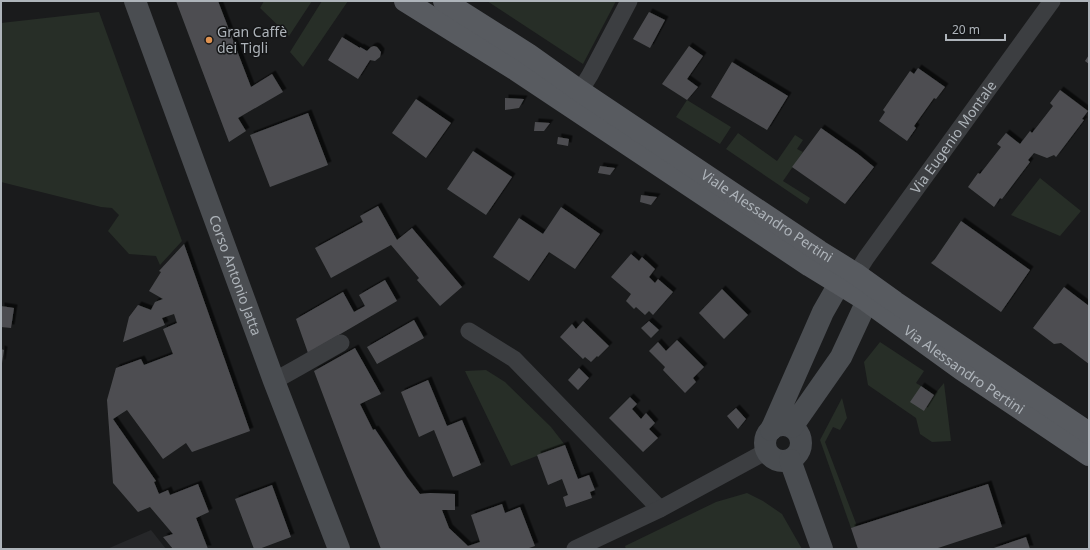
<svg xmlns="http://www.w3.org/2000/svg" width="1090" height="550" font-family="'Noto Sans',sans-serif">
<defs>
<filter id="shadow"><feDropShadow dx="3.5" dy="-3.5" stdDeviation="0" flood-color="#0009"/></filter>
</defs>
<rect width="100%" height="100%" fill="#1a1b1c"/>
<path fill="#262729" d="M 151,530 L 166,549 L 107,549 Z"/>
<path fill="#272e27" d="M 264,1 L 312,1 L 289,36 L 260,8 Z
M 322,1 L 348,1 L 303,67 L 290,52 Z
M 487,1 L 616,1 L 583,64 Z
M 99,12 L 182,241 L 160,265 L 156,256 L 129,254 L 108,231 L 119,215 L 112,208 L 101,207 L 1,182 L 1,23 Z
M 687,100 L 731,127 L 720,144 L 676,117 Z
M 738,133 L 777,161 L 795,135 L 803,140 L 797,149 L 803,152 L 783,181 L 810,198 L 807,204 L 726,149 Z
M 1040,178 L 1081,211 L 1060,236 L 1011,215 Z
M 880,342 L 924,371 L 916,383 L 921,386 L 924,411 L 934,395 L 944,383 L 951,441 L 932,442 L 920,434 L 916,418 L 868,385 L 864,362 Z
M 486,370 L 505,382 L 551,427 L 565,445 L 511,466 L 465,371 Z
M 842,398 L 847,418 L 840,430 L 833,427 L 825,442 L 857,526 L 851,528 L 820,440 Z
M 747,493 L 763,501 L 782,514 L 802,549 L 626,549 L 625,546 L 716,502 Z"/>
<path fill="#4d4e51" filter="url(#shadow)" d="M 176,1 L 218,1 L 251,87 L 272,74 L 283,92 L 238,118 L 246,131 L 229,142 Z
M 649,12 L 665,20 L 650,48 L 633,39 Z
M 342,37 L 360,48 L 360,47 L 367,51 L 371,47 L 374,46 L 377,47 L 381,52 L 380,57 L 375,61 L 370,60 L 358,79 L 328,60 Z
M 689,46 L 703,56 L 687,79 L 698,87 L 687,100 L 662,84 Z
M 1089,55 L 1089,64 L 1085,61 Z
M 732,62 L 788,96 L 767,130 L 711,97 Z
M 918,68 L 945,87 L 936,99 L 934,98 L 914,126 L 916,128 L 907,141 L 879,121 L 885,112 L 883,110 L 910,71 L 914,74 Z
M 1060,90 L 1088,111 L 1082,119 L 1084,120 L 1056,157 L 1054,155 L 1047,158 L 1034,153 L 1028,160 L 1030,162 L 1002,199 L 1000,198 L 994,207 L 968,187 L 978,173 L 980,174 L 1001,147 L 997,144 L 1006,133 L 1020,144 L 1030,131 L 1032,133 L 1053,106 L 1050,103 Z
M 505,98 L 524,99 L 519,108 L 505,110 Z
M 416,99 L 451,123 L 426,158 L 392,133 Z
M 308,113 L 328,165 L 270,187 L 250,135 Z
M 535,122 L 550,123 L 544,131 L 534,131 Z
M 821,128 L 858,154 L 874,167 L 845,204 L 792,167 Z
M 558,137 L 569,139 L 568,146 L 557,144 Z
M 473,151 L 512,177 L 486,215 L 447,189 Z
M 600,166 L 615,168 L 610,175 L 598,173 Z
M 641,195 L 657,197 L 651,205 L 640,202 Z
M 378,206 L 397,240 L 412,228 L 462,287 L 440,306 L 417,280 L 419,278 L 391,245 L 331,278 L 315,248 L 363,222 L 360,216 Z
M 561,207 L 600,234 L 575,269 L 549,252 L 529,281 L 493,257 L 519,218 L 543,234 Z
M 961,221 L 1030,270 L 1001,312 L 931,263 L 935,259 Z
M 184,244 L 250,431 L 192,452 L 186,443 L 163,459 L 127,410 L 113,419 L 156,481 L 154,482 L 159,494 L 168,490 L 170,495 L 198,484 L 209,512 L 196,518 L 208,549 L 173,549 L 163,537 L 173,534 L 150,507 L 138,512 L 113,483 L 107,400 L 116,368 L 141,359 L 144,365 L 173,354 L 163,329 L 177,323 L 174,314 L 162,318 L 165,325 L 123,342 L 129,317 L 138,305 L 151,310 L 155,302 L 163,299 L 149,291 L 161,272 L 159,271 Z
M 631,254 L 639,261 L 642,257 L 655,269 L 649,277 L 655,283 L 658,279 L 673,292 L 653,315 L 649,311 L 645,315 L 636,307 L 634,309 L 626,301 L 631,294 L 611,277 Z
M 385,280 L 397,301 L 308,353 L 296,319 L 343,292 L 354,312 L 365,306 L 359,295 Z
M 1064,287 L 1089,306 L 1089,364 L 1061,343 L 1054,344 L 1033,328 Z
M 722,289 L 748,315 L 724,339 L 699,313 Z
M 1,306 L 14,308 L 11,328 L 1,327 Z
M 414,320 L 424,338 L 377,364 L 367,347 Z
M 583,321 L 609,346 L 598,357 L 597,356 L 591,362 L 585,357 L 583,359 L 560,337 L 572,324 L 576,329 Z
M 649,321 L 659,330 L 651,338 L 641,328 Z
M 677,340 L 704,367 L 693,378 L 696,382 L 685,393 L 663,370 L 665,367 L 649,351 L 658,342 L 666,351 Z
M 355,348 L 381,394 L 360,404 L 373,430 L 375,429 L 407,477 L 420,494 L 430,493 L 455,494 L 455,510 L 442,510 L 449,528 L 468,546 L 480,542 L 471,515 L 502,504 L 505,513 L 520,507 L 535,546 L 526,549 L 471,549 L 470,548 L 468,549 L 381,549 L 314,371 Z
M 1,349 L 4,350 L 2,363 L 1,363 Z
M 579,368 L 589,378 L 578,390 L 568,380 Z
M 428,380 L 447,426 L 462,420 L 481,465 L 453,477 L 434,430 L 419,437 L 401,392 Z
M 921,386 L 934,395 L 924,411 L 910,402 Z
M 630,397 L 637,404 L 632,409 L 641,419 L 646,413 L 655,423 L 649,429 L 658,438 L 643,452 L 609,418 Z
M 736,408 L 746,419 L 738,429 L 727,416 Z
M 565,445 L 578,479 L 589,475 L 595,490 L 590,492 L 592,498 L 566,507 L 563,497 L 568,495 L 562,479 L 548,485 L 537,455 Z
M 988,484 L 1002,527 L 935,549 L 858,549 L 851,528 Z
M 272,485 L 291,537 L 259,549 L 254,549 L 235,499 Z
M 1026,537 L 1030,549 L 991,549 Z"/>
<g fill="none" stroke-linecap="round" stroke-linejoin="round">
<g stroke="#3c3e41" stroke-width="17">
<path d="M 580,91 L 590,75 L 629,1"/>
<path id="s1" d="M 856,274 L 866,258 L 1052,1"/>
<path d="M 469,331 L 514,359 L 660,509"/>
<path d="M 274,381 L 299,367 L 341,343"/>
<path d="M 575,549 L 660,509 L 767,451"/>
</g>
<g stroke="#4a4d51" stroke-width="22">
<path id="s2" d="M 135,1 L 274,381 L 339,549"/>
<circle cx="783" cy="443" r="18"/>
<path d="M 771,430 L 823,312 L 839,284 L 856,274 L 867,301 L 841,357 L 792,427"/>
<path d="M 790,460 L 822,549"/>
</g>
<g stroke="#585b60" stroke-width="22">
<path id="s3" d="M 405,1 L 516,70 L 810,266 L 867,301 L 961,369 L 1089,455"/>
<path id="s4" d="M 444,1 L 528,54 L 580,91 L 819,251 L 856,274 L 895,302 L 1089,433"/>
</g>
</g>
<circle fill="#df9250" stroke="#151617" stroke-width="1.5" cx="209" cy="40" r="4"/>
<g text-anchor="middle" stroke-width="3" stroke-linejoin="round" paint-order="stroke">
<g font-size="14" fill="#aeb4ba" stroke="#151617" text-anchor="start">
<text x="217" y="37">Gran Caffè<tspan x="217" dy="16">dei Tigli</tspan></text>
</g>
<g font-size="14" fill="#aeb4ba" stroke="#151617">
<text dy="5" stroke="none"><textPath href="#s1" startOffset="168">Via Eugenio Montale</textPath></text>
<text dy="5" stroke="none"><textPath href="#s4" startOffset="388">Viale Alessandro Pertini</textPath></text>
<text dy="5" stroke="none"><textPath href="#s2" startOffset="292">Corso Antonio Jatta</textPath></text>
<text dy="5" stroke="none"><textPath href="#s3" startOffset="670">Via Alessandro Pertini</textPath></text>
</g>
</g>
<rect width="1090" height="550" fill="none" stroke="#aeb4ba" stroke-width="4"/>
<path d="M946 34v6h59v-6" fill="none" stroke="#aeb4ba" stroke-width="2"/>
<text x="952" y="34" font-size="12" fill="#aeb4ba" stroke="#151617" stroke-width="3" paint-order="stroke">20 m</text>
</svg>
